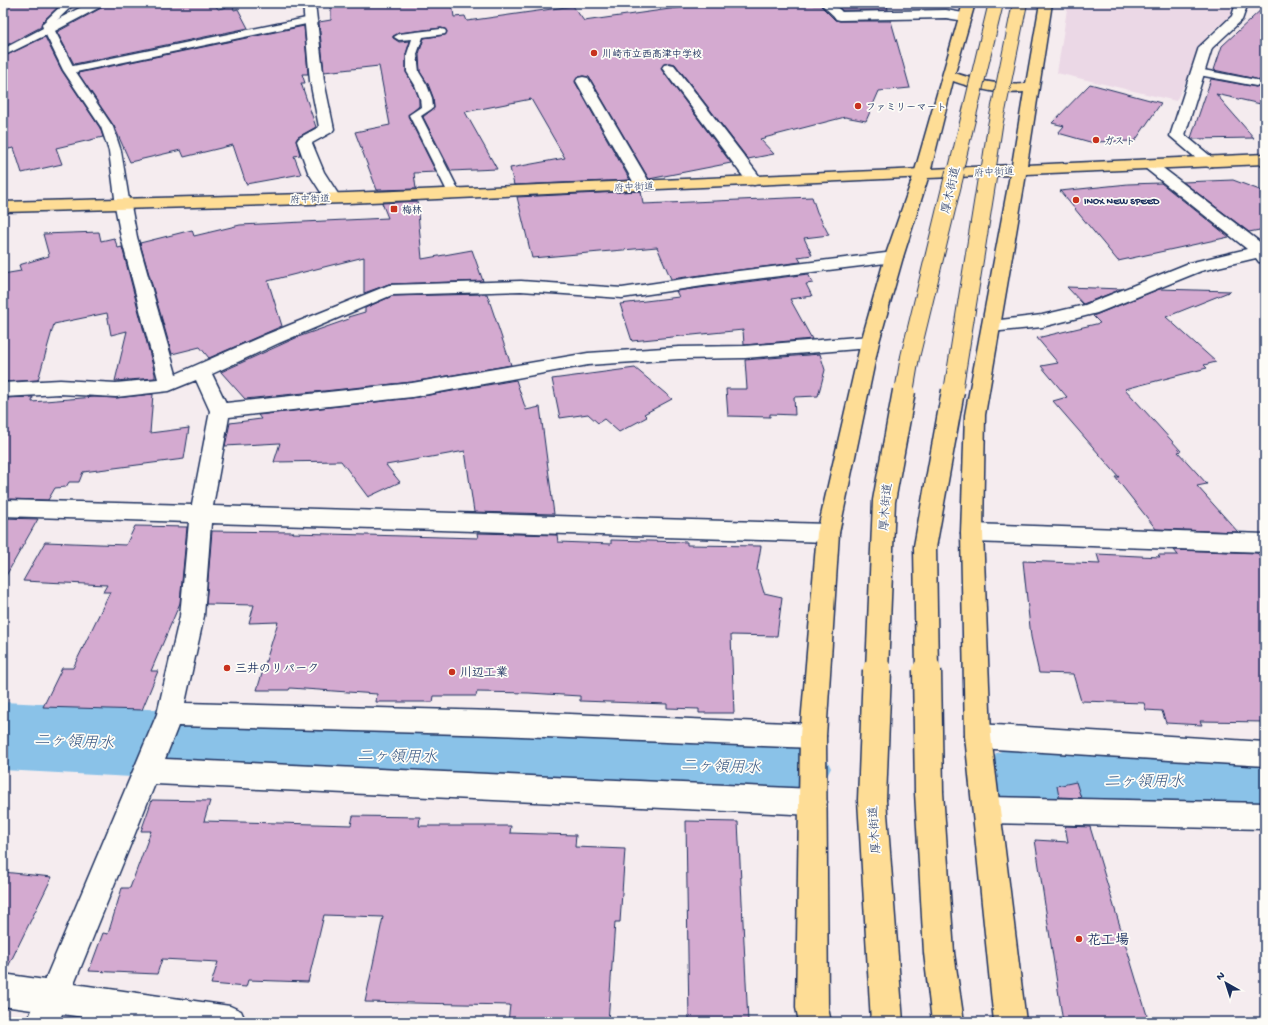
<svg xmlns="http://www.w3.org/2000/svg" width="1268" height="1025" font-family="'Gochi Hand','Klee One',sans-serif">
<rect width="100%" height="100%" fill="#f5ecef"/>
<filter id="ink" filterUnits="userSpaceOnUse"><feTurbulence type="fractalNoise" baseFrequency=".025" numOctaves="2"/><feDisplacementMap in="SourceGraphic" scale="8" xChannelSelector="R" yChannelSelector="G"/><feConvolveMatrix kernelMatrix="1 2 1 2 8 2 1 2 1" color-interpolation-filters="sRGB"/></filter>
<g filter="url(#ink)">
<path fill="#ebd8e6" d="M 1068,3 L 1234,3 L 1231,16 L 1210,33 L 1199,48 L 1191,71 L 1176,101 L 1057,73 Z"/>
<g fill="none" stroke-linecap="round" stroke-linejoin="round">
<path fill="#8ac2e8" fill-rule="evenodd" d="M 3,702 L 371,720 L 454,721 L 792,732 L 819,743 L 831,768 L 819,793 L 792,804 L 454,791 L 371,790 L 3,770 Z
M 1023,743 L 1265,744 L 1265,816 L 1023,815 L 996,805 L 984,779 L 996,753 Z"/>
</g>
<path fill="#d4aad0" stroke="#1b2f5e" d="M 3,3 L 62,3 L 42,22 L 41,27 L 3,47 Z
M 105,3 L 214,3 L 218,9 L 233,6 L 234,10 L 238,9 L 248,28 L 74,64 L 57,32 L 103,7 Z
M 353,3 L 452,3 L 454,17 L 465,16 L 467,21 L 573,6 L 584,21 L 713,3 L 811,3 L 813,5 L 820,5 L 835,20 L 840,21 L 891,21 L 910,88 L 879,91 L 866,121 L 845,117 L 760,139 L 774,154 L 748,159 L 675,64 L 669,63 L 664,64 L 661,69 L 731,163 L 649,179 L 589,77 L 583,76 L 578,77 L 575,82 L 630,180 L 514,185 L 510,168 L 565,158 L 531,99 L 465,112 L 497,169 L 451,171 L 423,117 L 434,108 L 433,97 L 428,84 L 420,72 L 419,54 L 424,38 L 445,35 L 447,31 L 445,29 L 441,28 L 399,33 L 393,36 L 393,38 L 399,42 L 410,41 L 406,54 L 406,72 L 414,86 L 419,98 L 419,106 L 408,116 L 436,172 L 414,173 L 416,189 L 377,190 L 355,132 L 390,125 L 379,66 L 324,72 L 319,22 L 331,20 L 331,5 Z
M 856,3 L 887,3 L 888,10 L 842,10 L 834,4 Z
M 1265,6 L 1265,105 L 1216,94 L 1254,138 L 1193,139 L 1191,138 L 1211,79 L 1256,87 L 1263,84 L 1256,79 L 1214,70 L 1222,46 Z
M 304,26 L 308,74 L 302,74 L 305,83 L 301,83 L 316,127 L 298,137 L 296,140 L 300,155 L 294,156 L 301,174 L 246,184 L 233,145 L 184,157 L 181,150 L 130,162 L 114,126 L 78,73 Z
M 45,37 L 62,71 L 100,128 L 103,137 L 56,148 L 62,164 L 22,173 L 14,148 L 3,150 L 3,57 Z
M 1090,84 L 1161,103 L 1135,141 L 1090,142 L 1058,133 L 1064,126 L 1052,123 Z
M 1233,180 L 1265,192 L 1265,229 L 1249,232 L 1183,182 Z
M 1161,183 L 1229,237 L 1118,261 L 1060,191 L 1128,184 Z
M 641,191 L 643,204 L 812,197 L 817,212 L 829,235 L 804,238 L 812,255 L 798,257 L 801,262 L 671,279 L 657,247 L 532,258 L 517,197 Z
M 417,201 L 422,259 L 472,250 L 483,281 L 389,284 L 364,293 L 364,257 L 268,281 L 282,326 L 209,358 L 200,347 L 172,354 L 140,243 L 192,230 L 194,236 L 240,225 L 388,218 L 382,203 Z
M 99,232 L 101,241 L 114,238 L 118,248 L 122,247 L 155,374 L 155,378 L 115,381 L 127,331 L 111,335 L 107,313 L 54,324 L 38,380 L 3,382 L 3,274 L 21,271 L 19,265 L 49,256 L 43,234 Z
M 808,274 L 813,283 L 806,284 L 812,296 L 790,299 L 812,339 L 744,345 L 743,330 L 632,341 L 620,304 L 679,297 L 676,291 Z
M 1067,287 L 1122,289 L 1083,304 Z
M 1159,289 L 1231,291 L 1166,317 L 1216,362 L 1204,365 L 1207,368 L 1125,389 L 1181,451 L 1178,452 L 1207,484 L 1197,486 L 1238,532 L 1156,529 L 1115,477 L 1119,477 L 1053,401 L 1067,397 L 1041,366 L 1058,363 L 1037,338 L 1100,323 L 1093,316 Z
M 487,294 L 511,365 L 412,382 L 245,399 L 221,372 L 298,337 L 349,319 L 348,317 L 365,312 L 365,308 L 392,296 Z
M 820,354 L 825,370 L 818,396 L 794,397 L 795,415 L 770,414 L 770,417 L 728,416 L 726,389 L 747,389 L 745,360 Z
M 635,368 L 672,399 L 644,414 L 647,417 L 619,432 L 604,419 L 598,423 L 588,414 L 560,418 L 552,379 Z
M 516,380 L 526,410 L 540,407 L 554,514 L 474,512 L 465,451 L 386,465 L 400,482 L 368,497 L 341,461 L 274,462 L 280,443 L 225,446 L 230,423 L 261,419 L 258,415 L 412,398 Z
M 153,394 L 150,433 L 189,428 L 184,459 L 83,472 L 79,482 L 69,482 L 66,487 L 55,488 L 48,500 L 3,499 L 3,398 L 33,397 L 32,402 L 95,397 L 116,398 Z
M 3,518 L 38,519 L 3,581 Z
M 135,526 L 187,527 L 180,603 L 151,671 L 158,671 L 142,710 L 43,707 L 62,668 L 73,668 L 110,592 L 103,592 L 107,585 L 23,581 L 45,542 L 126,545 Z
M 212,531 L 294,532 L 292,533 L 478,538 L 477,533 L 557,535 L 558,542 L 611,544 L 611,540 L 687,542 L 687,545 L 761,546 L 757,570 L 764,593 L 782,597 L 777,636 L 731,635 L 734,713 L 699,713 L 699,709 L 667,708 L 667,704 L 580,701 L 580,696 L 529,693 L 477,692 L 476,696 L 434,696 L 433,702 L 376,702 L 377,694 L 290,688 L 289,690 L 257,690 L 278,622 L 249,623 L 254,605 L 206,604 Z
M 1174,550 L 1257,553 L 1265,562 L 1265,722 L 1200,721 L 1202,725 L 1166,723 L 1162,711 L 1146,710 L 1144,703 L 1081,701 L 1073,674 L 1039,673 L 1031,637 L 1023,561 L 1100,564 L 1097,554 L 1160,557 L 1158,555 L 1178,555 Z
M 1076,782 L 1081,798 L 1059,797 L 1057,786 Z
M 152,800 L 210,801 L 204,821 L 351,825 L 353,816 L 420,817 L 419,826 L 511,826 L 510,833 L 576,835 L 575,847 L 625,849 L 620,922 L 615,922 L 608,1022 L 508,1022 L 510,1005 L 365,1002 L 383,917 L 324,915 L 308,982 L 248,980 L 246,987 L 211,984 L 218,962 L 162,959 L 157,974 L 89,971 L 103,933 L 108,934 L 122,888 L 130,888 L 151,831 L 141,831 Z
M 686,821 L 738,822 L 748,1022 L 689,1022 Z
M 1065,826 L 1090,827 L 1149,1022 L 1063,1022 L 1035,840 L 1068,842 Z
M 3,872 L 52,877 L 5,973 L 3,973 Z"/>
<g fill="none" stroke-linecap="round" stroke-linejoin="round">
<g stroke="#1b2f5e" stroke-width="3">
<path id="lane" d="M 64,3 L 75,3 L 52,25 L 73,66 L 311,17 L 316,20 L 311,23 L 76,72 L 113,127 L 121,151 L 130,206 L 128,209 L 118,209 L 116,206 L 109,151 L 101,127 L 63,70 L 46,35 L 3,56 L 3,49 L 43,28 L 42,25 L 43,23 Z
M 820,3 C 832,3 838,6 845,16 L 840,19 L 836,18 Z
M 441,29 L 445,30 L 446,32 L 445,34 L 423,37 L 417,54 L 419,72 L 427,85 L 432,98 L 433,108 L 421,116 L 460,193 L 459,196 L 449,196 L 448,193 L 409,115 L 421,107 L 420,98 L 415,85 L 407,72 L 407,54 L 412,39 L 399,40 L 394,37 L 399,34 Z
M 1198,69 L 1256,80 L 1262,83 L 1256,86 L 1194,74 L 1192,72 L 1194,70 Z"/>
</g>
<g stroke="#1b2f5e" stroke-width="3">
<path id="street" d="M 89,3 L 104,3 L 102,6 L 53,32 L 45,32 L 43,29 L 45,26 Z
M 303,3 L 315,3 L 324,81 L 334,129 L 332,132 L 312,143 L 324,172 L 340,197 L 338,200 L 332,202 L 326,200 L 308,172 L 297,141 L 299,138 L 319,127 L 310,81 Z
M 1236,3 L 1248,3 L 1242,20 L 1212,48 L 1185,135 L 1214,159 L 1217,162 L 1214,165 L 1209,167 L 1204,165 L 1170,136 L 1199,47 L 1232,16 Z
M 946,10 L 969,14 L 971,17 L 969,20 L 965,21 L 946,18 L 840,20 L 836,19 L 834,16 L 836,13 L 840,12 Z
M 669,64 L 674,65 L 760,177 L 762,180 L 760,183 L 754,185 L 748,183 L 662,68 L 664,65 Z
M 583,77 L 588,78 L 590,81 L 651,185 L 649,188 L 643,190 L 637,188 L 635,185 L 576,81 L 578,78 Z
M 1150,160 L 1155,162 L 1265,246 L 1265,263 L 1259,262 L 1256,258 L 1201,271 L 1097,313 L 1042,327 L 991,332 L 984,330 L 982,326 L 984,322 L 1042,315 L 1085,305 L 1189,263 L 1247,249 L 1145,168 L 1142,165 L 1145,162 Z
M 123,201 L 129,203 L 131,206 L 137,237 L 176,374 L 265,335 L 389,285 L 521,281 L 622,288 L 730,272 L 894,252 L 900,253 L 903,257 L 900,261 L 894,262 L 730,282 L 622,298 L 521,291 L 392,295 L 279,343 L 212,374 L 226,403 L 412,383 L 588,353 L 679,347 L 745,346 L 870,336 L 877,338 L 879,342 L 877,346 L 870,348 L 745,358 L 679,359 L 588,365 L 412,397 L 229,417 L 213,506 L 828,524 L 836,527 L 839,533 L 836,539 L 828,542 L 211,523 L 204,616 L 185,703 L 497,711 L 813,724 L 822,728 L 826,736 L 822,744 L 813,748 L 497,735 L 178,726 L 165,759 L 813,789 L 823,793 L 827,802 L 823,811 L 813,815 L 155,784 L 74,984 L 230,1006 L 241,1011 L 246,1022 L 118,1022 L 62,1014 L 59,1022 L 27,1022 L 32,1010 L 3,1006 L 3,974 L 45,980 L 157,714 L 180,616 L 189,522 L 3,516 L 3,500 L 192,505 L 210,411 L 196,380 L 169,391 L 116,397 L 60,394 L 3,397 L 3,383 L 60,380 L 116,383 L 158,379 L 121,237 L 115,206 L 117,203 Z
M 972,524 L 1265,534 L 1265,552 L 972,542 L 964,539 L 961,533 L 964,527 Z
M 978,724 L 1265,742 L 1265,766 L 978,748 L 969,744 L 965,736 L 969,728 Z
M 987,797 L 1265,803 L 1265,829 L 987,823 L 977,819 L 973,810 L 977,801 Z"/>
</g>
<g stroke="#1b2f5e" stroke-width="3">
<path id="primary" d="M 922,169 L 927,171 L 930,174 L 927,177 L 348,203 L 3,212 L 3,202 L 348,193 Z"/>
</g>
<g stroke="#1b2f5e" stroke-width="3">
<path id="highway" d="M 963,3 L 975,3 L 955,73 C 978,81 1002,86 1026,84 L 1040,3 L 1052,3 L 1027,165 L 1265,154 L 1265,164 L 1026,174 L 985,415 L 983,533 L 991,736 L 1026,1022 L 994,1022 L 965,736 L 961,533 L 965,415 L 1010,175 L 928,178 L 903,257 L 879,342 L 839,533 L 826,736 L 828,1008 L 831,1022 L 799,1022 L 796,1008 L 800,736 L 817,533 L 861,342 L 885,257 L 914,174 ZM 953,81 C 976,89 1000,95 1024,92 L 1012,165 L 931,169 Z
M 929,779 L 939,783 L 943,792 L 954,953 L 964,1022 L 932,1022 L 924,953 L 915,792 L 919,783 Z
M 872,787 L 882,791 L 886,800 L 903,1022 L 871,1022 L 858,800 L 862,791 Z"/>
</g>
<use href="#lane" fill="#fdfcf7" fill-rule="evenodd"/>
<use href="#street" fill="#fdfcf7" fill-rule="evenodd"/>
<use href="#primary" fill="#fedd96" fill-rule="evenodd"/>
<use href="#highway" fill="#fedd96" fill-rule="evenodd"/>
<g stroke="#1b2f5e" stroke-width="16" stroke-linecap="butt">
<path id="highway-bridge-far3" d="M 955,173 L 996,3
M 988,173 L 995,126 L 1020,3"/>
</g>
<g stroke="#1b2f5e" stroke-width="20" stroke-linecap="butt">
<path id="highway-bridge-far2" d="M 904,392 L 910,357 L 955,172
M 953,392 L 988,172"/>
</g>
<g stroke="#1b2f5e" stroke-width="25" stroke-linecap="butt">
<path id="highway-bridge-far1" d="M 877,671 L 884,501 L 904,391
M 927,671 L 925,547 L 953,391"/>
</g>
<g stroke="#1b2f5e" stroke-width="31" stroke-linecap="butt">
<path id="highway-bridge" d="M 927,670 L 929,792
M 872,800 L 877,670"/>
</g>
<use href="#highway-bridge-far3" stroke="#fedd96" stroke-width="14"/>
<use href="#highway-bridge-far2" stroke="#fedd96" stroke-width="18"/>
<use href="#highway-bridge-far1" stroke="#fedd96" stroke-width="22"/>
<use href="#highway-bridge" stroke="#fedd96" stroke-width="28"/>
</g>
</g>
<g fill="#c8321e" stroke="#fdfcf7" stroke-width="1.5">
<circle cx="594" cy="53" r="4"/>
<circle cx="858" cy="106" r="4"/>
<circle cx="1096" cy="140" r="4"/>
<circle cx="1076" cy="200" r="4"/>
<rect x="390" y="205" width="8" height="8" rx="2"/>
<circle cx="227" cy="668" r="4"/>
<circle cx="452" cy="672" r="4"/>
<circle cx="1079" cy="939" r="4"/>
</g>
<g text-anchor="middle" stroke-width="3.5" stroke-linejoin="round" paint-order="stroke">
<g font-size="10" font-weight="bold" fill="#1b2f5e" stroke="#fdfcf7" text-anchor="start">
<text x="602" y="57">川崎市立西高津中学校</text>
<text x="866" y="110">ファミリーマート</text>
<text x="1104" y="144">ガスト</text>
<text x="1084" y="204">INOX NEW SPEED</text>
<text x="402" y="213">梅林</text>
</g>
<g font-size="10" fill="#1b2f5e" stroke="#fdfcf7">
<text transform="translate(994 171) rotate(-3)" y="4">府中街道</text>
<text transform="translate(634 186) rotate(-3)" y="4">府中街道</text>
<text transform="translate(310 198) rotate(-2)" y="4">府中街道</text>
</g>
<g font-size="12" fill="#1b2f5e" stroke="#fdfcf7">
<text transform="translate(950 190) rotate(-77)" y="4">厚木街道</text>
<text transform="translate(885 507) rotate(-85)" y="4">厚木街道</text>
<text transform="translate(874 830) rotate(-94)" y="4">厚木街道</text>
</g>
<g font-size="12" font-weight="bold" fill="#1b2f5e" stroke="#fdfcf7" text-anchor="start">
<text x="235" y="672">三井のリパーク</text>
<text x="460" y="676">川辺工業</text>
</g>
<g font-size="14" font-weight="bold" fill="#1b2f5e" stroke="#fdfcf7" text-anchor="start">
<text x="1087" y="944">花工場</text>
</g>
<g font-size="16" font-style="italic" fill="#3c5b87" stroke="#fdfcf7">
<text transform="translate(74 740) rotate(3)" y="6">二ヶ領用水</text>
<text transform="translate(397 755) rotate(1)" y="6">二ヶ領用水</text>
<text transform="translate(721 765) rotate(2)" y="6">二ヶ領用水</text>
<text x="1144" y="786">二ヶ領用水</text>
</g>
</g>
<rect width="1268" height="1025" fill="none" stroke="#fdfcf7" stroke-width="16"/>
<rect x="8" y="8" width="1252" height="1009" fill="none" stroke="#1b2f5e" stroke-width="1.5" filter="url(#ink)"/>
<g transform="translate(1226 983) rotate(321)" stroke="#fdfcf7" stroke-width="3" paint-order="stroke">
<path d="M0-3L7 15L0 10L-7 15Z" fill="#1b2f5e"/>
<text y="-6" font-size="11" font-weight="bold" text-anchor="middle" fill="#1b2f5e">N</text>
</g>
</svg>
